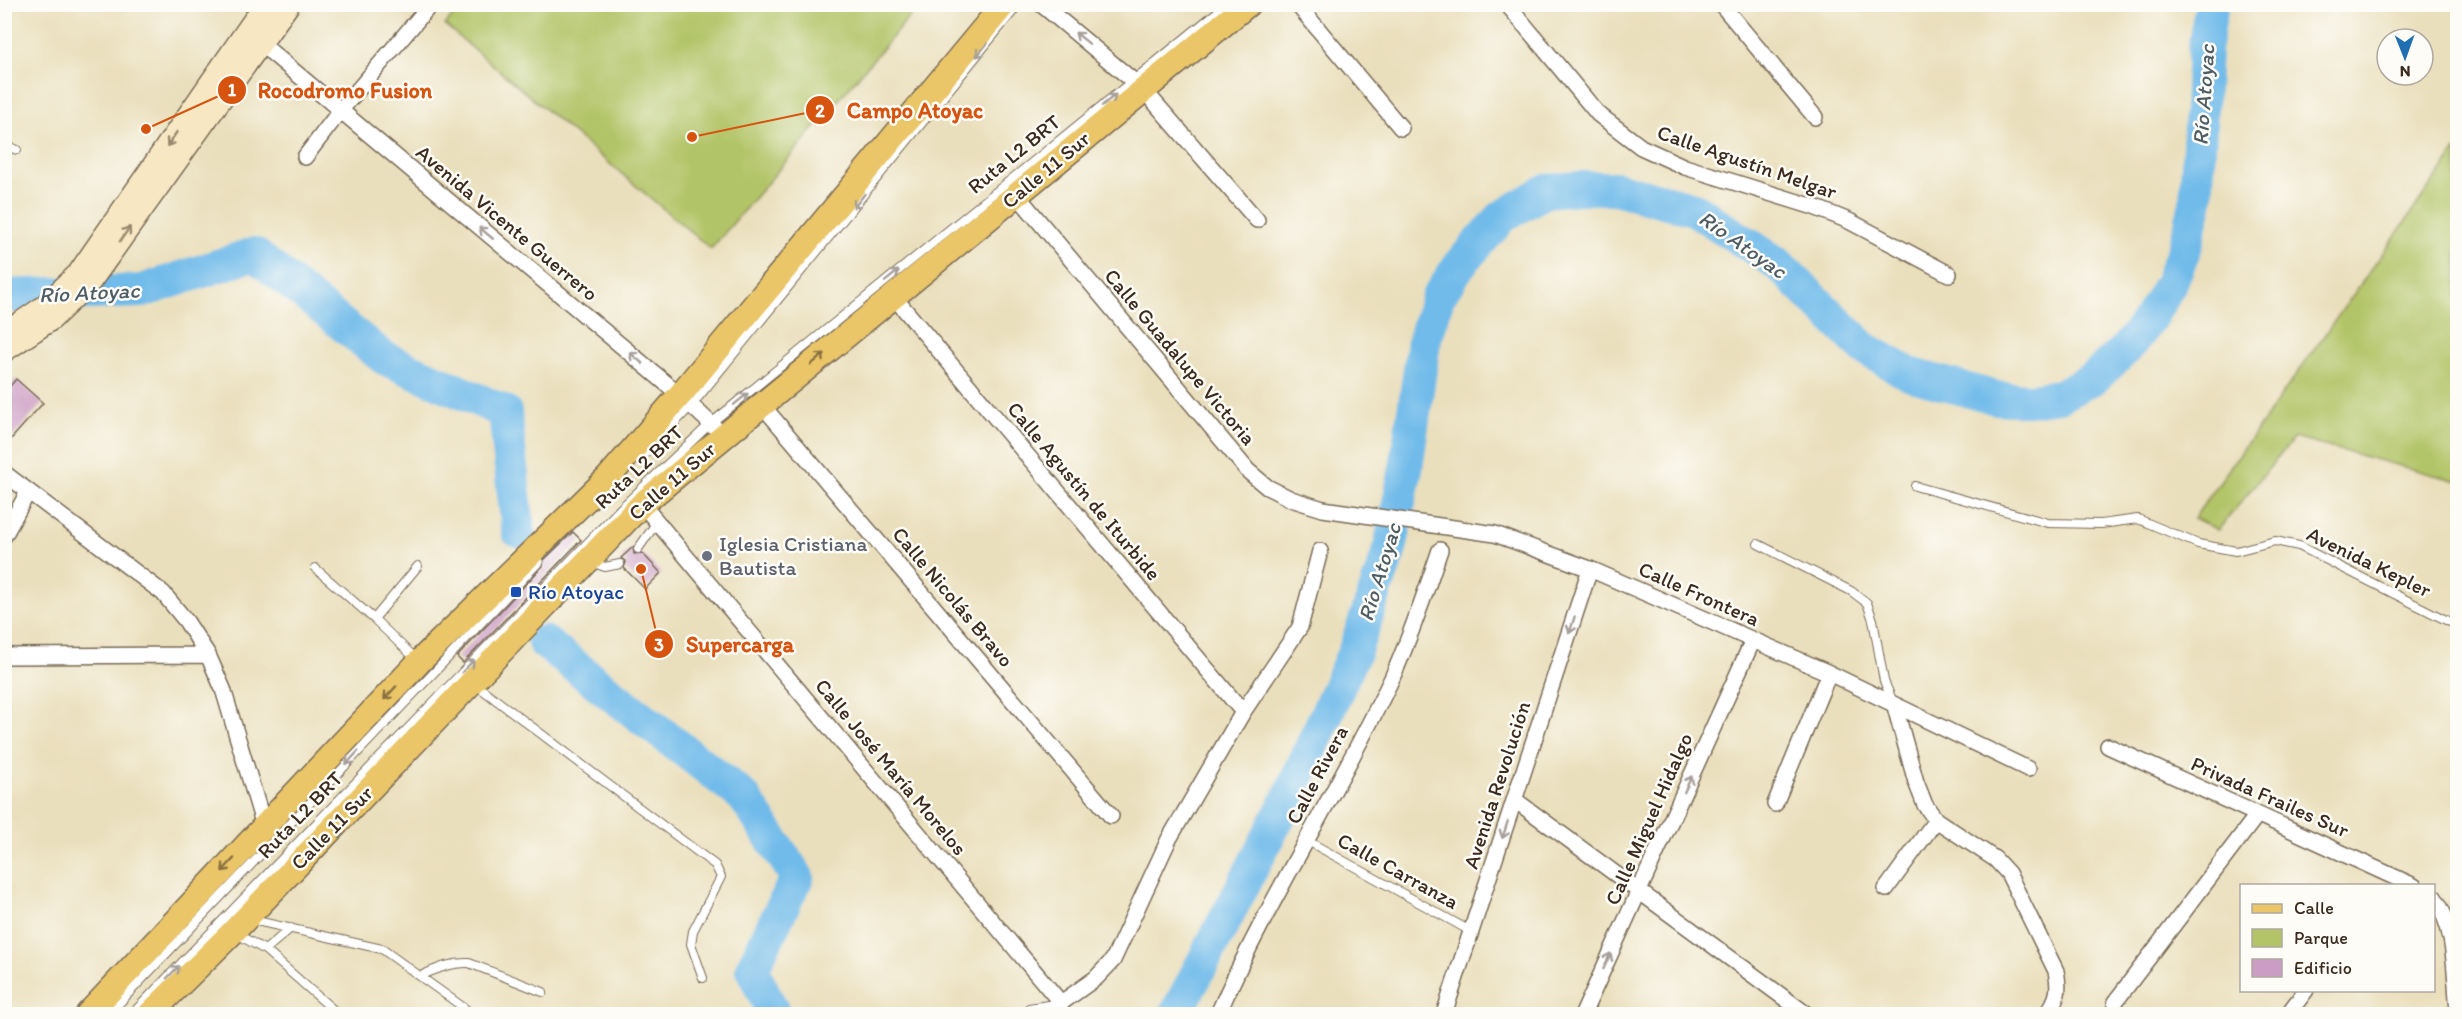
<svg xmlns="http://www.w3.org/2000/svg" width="2462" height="1019" font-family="Itim,sans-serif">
<rect width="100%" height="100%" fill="#fdfcf7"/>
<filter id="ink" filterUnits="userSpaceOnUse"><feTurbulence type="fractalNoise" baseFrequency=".0167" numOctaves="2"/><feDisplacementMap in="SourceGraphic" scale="12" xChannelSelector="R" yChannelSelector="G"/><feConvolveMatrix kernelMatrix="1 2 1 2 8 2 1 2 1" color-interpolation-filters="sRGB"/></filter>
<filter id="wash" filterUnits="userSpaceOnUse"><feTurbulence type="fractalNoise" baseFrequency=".008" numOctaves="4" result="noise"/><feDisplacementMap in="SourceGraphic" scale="24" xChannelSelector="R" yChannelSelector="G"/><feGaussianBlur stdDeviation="1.35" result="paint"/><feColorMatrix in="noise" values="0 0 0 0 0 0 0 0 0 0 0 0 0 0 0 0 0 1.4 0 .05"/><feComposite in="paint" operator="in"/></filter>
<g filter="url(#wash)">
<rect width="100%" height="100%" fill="#eadfbc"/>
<path fill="#b2c467" stroke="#767742" stroke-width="1.5" d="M 463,4 L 898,4 L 911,15 L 711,249 L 445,25 Z
M 2457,149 L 2457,481 L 2294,438 L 2218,530 L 2194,518 Z"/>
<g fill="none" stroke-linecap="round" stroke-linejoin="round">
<path stroke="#71bbea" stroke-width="34" d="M 4,296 L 142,291 L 254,254 L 384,358 L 505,412 L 518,531
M 544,642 L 744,797 L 797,877 L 752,969 L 774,1014
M 1176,1014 L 1292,791 L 1355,650 L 1390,549 L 1406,468 L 1424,341 L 1438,297 L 1460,264 L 1502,217 L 1545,191 L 1580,188 L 1615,188 L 1694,209 L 1777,263 L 1864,348 L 1909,374 L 1996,398 L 2031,400 L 2059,396 L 2094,378 L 2126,349 L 2150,318 L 2171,282 L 2186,245 L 2196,204 L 2204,50 L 2212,4"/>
</g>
<g id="blocks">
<path fill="#cc9dc4" d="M 16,379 L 43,403 L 4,447 L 4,393 Z
M 573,532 L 581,540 L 463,663 L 457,657 L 543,566 L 544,560 Z
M 633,547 L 634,554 L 642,553 L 661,573 L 645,589 L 624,568 L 626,562 L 621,558 Z"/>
</g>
</g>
<g filter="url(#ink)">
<use href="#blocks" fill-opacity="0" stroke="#786955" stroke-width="1.5"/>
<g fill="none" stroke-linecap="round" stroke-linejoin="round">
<g stroke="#786955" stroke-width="10">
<path id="service" d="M 4,145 L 17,150
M 642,457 L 692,405 L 1019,4
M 1915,486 L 2048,523 L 2101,524 L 2138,519 L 2198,544 L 2236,551 L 2275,541 L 2299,546 L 2458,626
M 1758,544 L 1851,591 L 1867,603 L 1873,620 L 1884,681 L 1893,702
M 638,549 L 657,522
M 591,562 L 605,567 L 620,564
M 315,568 L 374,619 L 416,659
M 374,619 L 418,566
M 475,684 L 715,865 L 721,877 L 693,931 L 691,944 L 703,978
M 1306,840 L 1472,932
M 252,920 L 382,949 L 467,1010
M 237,934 L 265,950 L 338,1014
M 265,950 L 291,928
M 420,976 C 437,969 451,962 469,963 L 543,992
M 109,1014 L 539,562
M 132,1014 L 620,509 L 710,424 L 1227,4
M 1022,1014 L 1029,1008 L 1061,1003"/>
</g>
<g stroke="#786955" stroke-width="18">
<path id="minor" d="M 1041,4 L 1143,89 L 1257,220
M 1297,4 L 1401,128
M 1507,4 L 1598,114 L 1641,147 L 1685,167 L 1814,207 L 1849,221 L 1949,274
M 1721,4 L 1815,117
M 253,41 L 271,52 L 680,395 L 724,436
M 305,157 L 340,111 L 431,4
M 1017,195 L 1248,471 L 1267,487 L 1291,499 L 1323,509 L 1495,534 L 1590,569 L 1829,673 L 2028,769
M 894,297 L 1243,712
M 762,405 L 1111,816
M 4,473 L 163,593 L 186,621 L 208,655 L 223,689 L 264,826
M 642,504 L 1061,1003 L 1096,978 L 1113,960 L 1169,839 L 1243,712 L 1300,627 L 1320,551
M 4,536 L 28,492
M 4,656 L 208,655
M 1895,707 L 1916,782 L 1925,805 L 1936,820 L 1995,859 L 2008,873 L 2056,971 C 2060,990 2058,998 2047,1014
M 2108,746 L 2414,886
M 1515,800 L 1806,1014
M 1775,804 L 1829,673
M 1886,889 L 1936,820
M 2434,897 C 2457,929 2454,973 2458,1010
M 2115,1002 L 2257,815
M 1218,1014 C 1268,899 1338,792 1392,678 C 1411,636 1425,593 1440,550
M 1444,1014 L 1590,569
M 1583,1014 L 1753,640
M 2288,1014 L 2306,990"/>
</g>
<g stroke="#786955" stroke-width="24">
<path id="secondary" d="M 4,334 L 43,307 L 78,274 L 265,4
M 4,351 L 52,319 L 91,281 L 289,4"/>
</g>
<g stroke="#786955" stroke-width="27">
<path id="primary" d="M 88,1014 L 419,662 L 607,479 L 680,395 L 1004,4
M 150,1014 L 233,932 L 642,504 L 1248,4"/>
</g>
<use href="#service" stroke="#fff" stroke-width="8"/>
<use href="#minor" stroke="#fff" stroke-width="15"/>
<use href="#secondary" stroke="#f7e8c3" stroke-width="21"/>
<use href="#primary" stroke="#eac669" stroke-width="24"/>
</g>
<defs><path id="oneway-shaft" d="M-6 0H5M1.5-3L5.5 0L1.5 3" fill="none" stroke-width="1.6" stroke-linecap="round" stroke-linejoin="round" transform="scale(1.5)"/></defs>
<g stroke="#a79f9a">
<use href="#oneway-shaft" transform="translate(1082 38) rotate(-141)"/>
<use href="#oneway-shaft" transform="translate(982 50) rotate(129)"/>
<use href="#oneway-shaft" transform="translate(1109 100) rotate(-39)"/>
<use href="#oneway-shaft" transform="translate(859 201) rotate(129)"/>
<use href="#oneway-shaft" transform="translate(486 233) rotate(-140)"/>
<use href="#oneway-shaft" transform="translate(892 276) rotate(-39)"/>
<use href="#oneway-shaft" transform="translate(636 358) rotate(-140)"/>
<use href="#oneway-shaft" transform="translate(741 399) rotate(-39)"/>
<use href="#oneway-shaft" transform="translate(1572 625) rotate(108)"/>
<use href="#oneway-shaft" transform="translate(468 666) rotate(-46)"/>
<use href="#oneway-shaft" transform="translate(352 758) rotate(133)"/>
<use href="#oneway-shaft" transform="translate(1688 784) rotate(-65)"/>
<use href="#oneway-shaft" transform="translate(1505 830) rotate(108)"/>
<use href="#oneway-shaft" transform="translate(1607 961) rotate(-66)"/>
<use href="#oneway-shaft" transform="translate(173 972) rotate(-46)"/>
</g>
<g stroke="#998970">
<use href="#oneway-shaft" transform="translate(172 139) rotate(124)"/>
<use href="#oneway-shaft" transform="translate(125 234) rotate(-55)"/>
</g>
<g stroke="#8a7040">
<use href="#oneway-shaft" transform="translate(818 359) rotate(-39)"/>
<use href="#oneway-shaft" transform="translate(390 693) rotate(133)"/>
<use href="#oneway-shaft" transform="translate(228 865) rotate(133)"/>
</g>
</g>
<circle fill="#6b7280" stroke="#fdfcf7" stroke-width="2" cx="707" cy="556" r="6"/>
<rect fill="#1a4fb4" stroke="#fdfcf7" stroke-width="2" x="510" y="586" width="12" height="12" rx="3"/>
<g text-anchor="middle" stroke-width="5" stroke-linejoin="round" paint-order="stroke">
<g font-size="21" fill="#3b2a1e" stroke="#fdfcf7">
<text transform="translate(1014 154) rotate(-39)" y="7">Ruta L2 BRT</text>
<text transform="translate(1747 162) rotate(19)" y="7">Calle Agustín Melgar</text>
<text transform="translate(1046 170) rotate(-40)" y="7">Calle 11 Sur</text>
<text transform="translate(507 223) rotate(40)" y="7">Avenida Vicente Guerrero</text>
<text transform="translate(1180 357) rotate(50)" y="7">Calle Guadalupe Victoria</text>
<text transform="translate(639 467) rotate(-43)" y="7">Ruta L2 BRT</text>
<text transform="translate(672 481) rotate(-41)" y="7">Calle 11 Sur</text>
<text transform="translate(1084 491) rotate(50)" y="7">Calle Agustín de Iturbide</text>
<text transform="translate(2369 562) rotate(26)" y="7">Avenida Kepler</text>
<text transform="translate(1699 594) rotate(24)" y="7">Calle Frontera</text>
<text transform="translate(953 597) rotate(50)" y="7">Calle Nicolás Bravo</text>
<text transform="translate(891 767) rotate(50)" y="7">Calle José María Morelos</text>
<text transform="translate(1317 775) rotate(-62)" y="7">Calle Rivera</text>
<text transform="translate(1497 785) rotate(-72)" y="7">Avenida Revolución</text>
<text transform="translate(2270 797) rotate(24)" y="7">Privada Frailes Sur</text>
<text transform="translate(300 815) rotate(-46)" y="7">Ruta L2 BRT</text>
<text transform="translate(1649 819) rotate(-66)" y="7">Calle Miguel Hidalgo</text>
<text transform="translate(332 828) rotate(-46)" y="7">Calle 11 Sur</text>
<text transform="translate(1398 871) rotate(29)" y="7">Calle Carranza</text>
</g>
<g font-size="21" fill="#5b616d" stroke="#fdfcf7" text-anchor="start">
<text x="719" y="551">Iglesia Cristiana<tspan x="719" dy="24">Bautista</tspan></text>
</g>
<g font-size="21" fill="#164399" stroke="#fdfcf7" text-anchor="start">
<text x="528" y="599">Río Atoyac</text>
</g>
<g font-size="22" font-style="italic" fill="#4e5d65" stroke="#fdfcf7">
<text transform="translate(2203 95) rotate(-86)" y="8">Río Atoyac</text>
<text transform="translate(1743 244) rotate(35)" y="8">Río Atoyac</text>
<text transform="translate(89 292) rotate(-3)" y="8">Río Atoyac</text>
<text transform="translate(1379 572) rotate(-73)" y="8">Río Atoyac</text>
</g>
</g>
<path fill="none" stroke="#d7540e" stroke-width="2" d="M146 129L232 90M692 137L820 110M641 569L659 644"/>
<g fill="#d7540e" stroke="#fdfcf7" stroke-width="2">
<circle cx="146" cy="129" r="6"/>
<circle cx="692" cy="137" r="6"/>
<circle cx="641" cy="569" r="6"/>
<circle cx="232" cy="90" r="15"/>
<circle cx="820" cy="110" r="15"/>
<circle cx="659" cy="644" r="15"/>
</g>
<g font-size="18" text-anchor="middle" font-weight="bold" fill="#fff">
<text x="232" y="96">1</text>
<text x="820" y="117">2</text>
<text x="659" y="651">3</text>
</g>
<g font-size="22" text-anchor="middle" font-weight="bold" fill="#d7540e" stroke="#fdfcf7" stroke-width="5" stroke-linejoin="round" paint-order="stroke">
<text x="345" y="98">Rocodromo Fusion</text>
<text x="915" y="118">Campo Atoyac</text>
<text x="740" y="652">Supercarga</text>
</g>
<rect width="2462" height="1019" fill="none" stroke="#fdfcf7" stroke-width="24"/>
<rect x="2240" y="884" width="195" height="108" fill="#fdfcf7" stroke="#afa8a0" stroke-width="1.5"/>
<rect x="2252" y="904" width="30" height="9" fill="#eac669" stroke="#afa8a0" stroke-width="1.5"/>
<text x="2294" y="914" font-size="18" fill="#3b2a1e">Calle</text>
<rect x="2252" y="929" width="30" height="18" fill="#b2c467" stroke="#afa8a0" stroke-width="1.5"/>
<text x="2294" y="944" font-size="18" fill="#3b2a1e">Parque</text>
<rect x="2252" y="959" width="30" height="18" fill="#cc9dc4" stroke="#afa8a0" stroke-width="1.5"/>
<text x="2294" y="974" font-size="18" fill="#3b2a1e">Edificio</text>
<g transform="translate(2405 57) rotate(179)"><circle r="28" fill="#fdfcf7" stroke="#afa8a0" stroke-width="1.5"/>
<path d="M0-4.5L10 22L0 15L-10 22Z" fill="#1f6fb2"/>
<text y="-9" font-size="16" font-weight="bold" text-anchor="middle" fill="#3b2a1e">N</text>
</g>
</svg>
